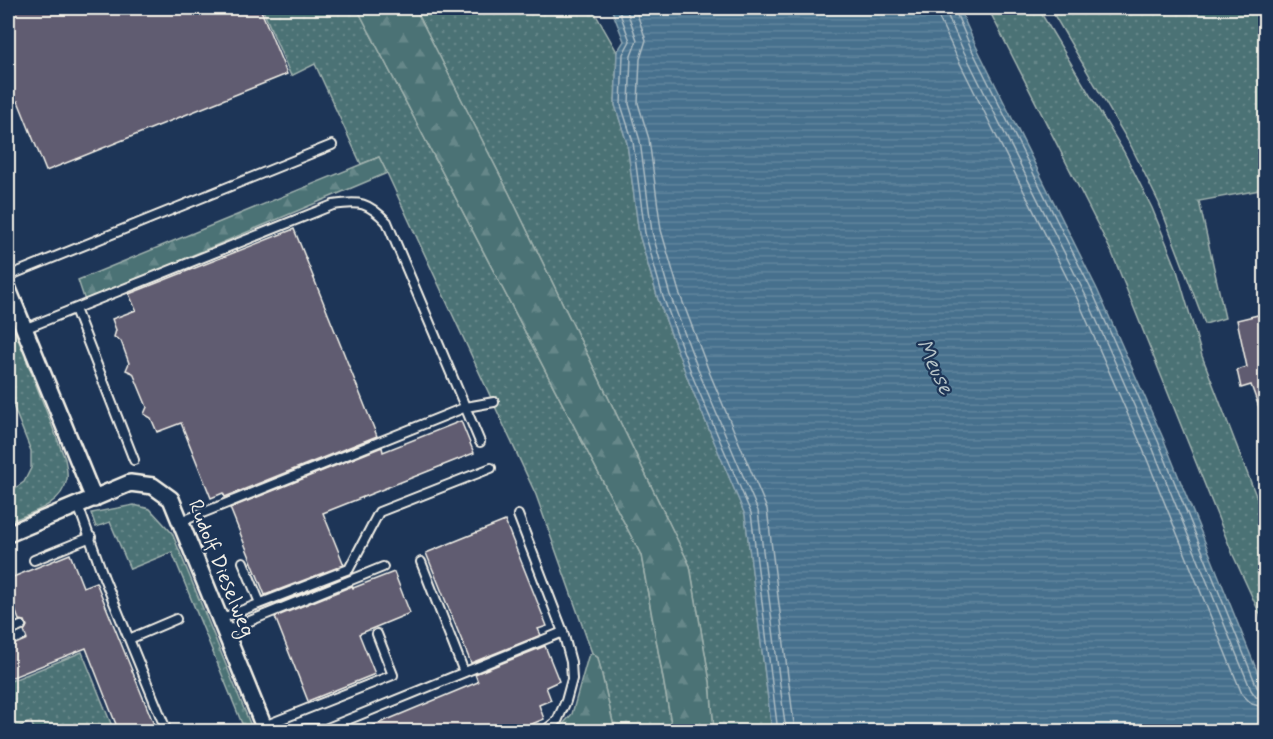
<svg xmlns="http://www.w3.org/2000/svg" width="1273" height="739" font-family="Mynerve,sans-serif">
<defs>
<pattern id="grass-dots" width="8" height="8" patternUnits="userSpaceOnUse" patternTransform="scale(1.5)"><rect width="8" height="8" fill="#4c7275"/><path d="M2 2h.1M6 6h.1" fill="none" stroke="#668789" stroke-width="1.8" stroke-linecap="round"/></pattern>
<pattern id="forest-firs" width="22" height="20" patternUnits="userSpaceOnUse" patternTransform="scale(1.5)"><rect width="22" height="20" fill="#4c7275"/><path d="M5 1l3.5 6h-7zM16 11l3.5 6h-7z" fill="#668789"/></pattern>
<pattern id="water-rules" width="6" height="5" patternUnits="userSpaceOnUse" patternTransform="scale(1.5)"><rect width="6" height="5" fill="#46708d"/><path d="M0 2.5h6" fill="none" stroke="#61859d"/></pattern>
</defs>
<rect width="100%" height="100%" fill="#1d3557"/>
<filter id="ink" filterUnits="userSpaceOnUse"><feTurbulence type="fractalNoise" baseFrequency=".0167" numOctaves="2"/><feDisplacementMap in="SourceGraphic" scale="12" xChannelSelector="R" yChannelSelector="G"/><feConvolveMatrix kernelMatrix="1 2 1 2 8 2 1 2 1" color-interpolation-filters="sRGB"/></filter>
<g filter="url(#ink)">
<path fill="url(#grass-dots)" stroke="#a0b2ae" stroke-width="1.5" d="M 262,8 L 357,8 L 641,555 L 671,723 L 675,731 L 615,731 L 598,658 L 592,653 L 536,495 L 387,173 L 379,157 L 361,164 L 315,64 L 291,76 Z
M 415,8 L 592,8 L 617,52 L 615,105 L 627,143 L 639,234 L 658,299 L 689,382 L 745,514 L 772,731 L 714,731 L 710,682 L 690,566 L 509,193 Z
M 988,8 L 1038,8 L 1124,152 L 1152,208 L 1176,267 L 1202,356 L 1265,519 L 1265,625 L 1233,555 L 1112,253 Z
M 1050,8 L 1265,8 L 1265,189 L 1199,201 L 1225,318 L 1205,324 L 1159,203 L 1131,146 Z
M 15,331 L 65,459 C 66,465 68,473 67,479 C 62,506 30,513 8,522 L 8,493 L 24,482 L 31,468 L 31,451 L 8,393 L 8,334 Z
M 134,505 L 150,509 L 172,533 L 253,731 L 245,731 L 172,552 L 130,569 L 110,522 L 96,527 L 91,513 Z
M 82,652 L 114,731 L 35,731 L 31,722 L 8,731 L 8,682 Z"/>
<path fill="url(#forest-firs)" stroke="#a0b2ae" stroke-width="1.5" d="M 357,8 L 415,8 L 509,193 L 690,566 L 710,682 L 714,731 L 675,731 L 671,723 L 641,555 Z
M 379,157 L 387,173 L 193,255 L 86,304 L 78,280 Z
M 592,653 L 598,658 L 615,731 L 557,731 L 572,714 L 588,657 Z"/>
<path fill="url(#water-rules)" stroke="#8ca4b1" stroke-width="1.5" d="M 611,8 L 959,8 L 976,46 L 1097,289 L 1163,438 L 1265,691 L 1265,731 L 772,731 L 745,515 L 689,382 L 658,299 L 639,234 L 627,143 L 615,105 L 617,52 L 624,41 Z"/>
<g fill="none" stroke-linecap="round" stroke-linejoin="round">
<path stroke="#aebdc4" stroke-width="1.5" d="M 618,8 L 630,41 L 623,54 L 621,105 L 633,142 L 645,233 L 663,297 L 694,380 L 751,513 L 778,732
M 626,8 L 637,40 L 631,56 L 629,104 L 640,141 L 652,232 L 670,295 L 701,377 L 758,511 L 786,732
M 635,8 L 646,40 L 640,59 L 638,103 L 649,139 L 661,230 L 679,292 L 710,374 L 767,509 L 795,732
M 937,8 L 939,18 L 956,55 L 1077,298 L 1142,447 L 1242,694 L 1252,704 L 1266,708
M 946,8 L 947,14 L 964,52 L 1085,294 L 1151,444 L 1251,690 L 1256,697 L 1266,699
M 954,8 L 971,48 L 1092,291 L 1158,441 L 1257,687 L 1260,690 L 1266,691"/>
</g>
<path fill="#615c71" stroke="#f4f1e8" stroke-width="1.5" d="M 8,8 L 260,8 L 287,74 L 46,171 L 18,101 L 8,107 Z
M 294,229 L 377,436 L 225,497 L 223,493 L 211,498 L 181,423 L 157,432 L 151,418 L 144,414 L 147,407 L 133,373 L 126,370 L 129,363 L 121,341 L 114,337 L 116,330 L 112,319 L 136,310 L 129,294 Z
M 1258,315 L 1262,329 L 1266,328 L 1266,421 L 1264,421 L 1251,385 L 1241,388 L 1237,370 L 1247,367 L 1237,320 Z
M 461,421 L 474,453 L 323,513 L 344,565 L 265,595 L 230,508 L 382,447 L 383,452 Z
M 505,521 L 547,626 L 538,629 L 541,635 L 471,663 L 426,553 Z
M 70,554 L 83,587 L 96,582 L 157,732 L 119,732 L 86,648 L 8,679 L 8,647 L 27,639 L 24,631 L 27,626 L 25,621 L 19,620 L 8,591 L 8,579 Z
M 394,572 L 410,613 L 359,634 L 375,674 L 308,701 L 275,617 L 352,586 L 353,588 Z
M 545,646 L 559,681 L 546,687 L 551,700 L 539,705 L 544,719 L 513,732 L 358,732 L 478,682 L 475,674 Z"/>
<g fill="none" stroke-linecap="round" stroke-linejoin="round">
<g stroke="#f4f1e8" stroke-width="12">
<path id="service" d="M 8,276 L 332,145
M 75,309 L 134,460
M 24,329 L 333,205 C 360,201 368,202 387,222 L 480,442
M 78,505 L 104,578 L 167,732
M 518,515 L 563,632 L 571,662 L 572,679 L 566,701 L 557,721 L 543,732
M 180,522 L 466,407 L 494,402
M 34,560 L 91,537
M 243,562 L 260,603
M 421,562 L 464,672
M 220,619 L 349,569 L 379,512 L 491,468
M 225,631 L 383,567
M 8,632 L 21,626
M 129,639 L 176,619
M 264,726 L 393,675 L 377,634
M 298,732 L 305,729 L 325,729 L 563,632"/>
</g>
<g stroke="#f4f1e8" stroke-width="20">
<path id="minor" d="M 8,289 L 94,499
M 8,534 L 130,483 L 153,486 L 171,499 L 266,732"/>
</g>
<use href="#service" stroke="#1d3557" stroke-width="8"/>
<use href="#minor" stroke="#1d3557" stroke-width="15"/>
</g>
</g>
<g text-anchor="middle" stroke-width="4.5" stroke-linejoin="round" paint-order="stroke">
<g font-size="21" fill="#f4f1e8" stroke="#1d3557">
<text transform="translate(222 568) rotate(68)" y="7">Rudolf Dieselweg</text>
</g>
<g font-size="22" font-style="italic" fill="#b7c4c8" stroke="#1d3557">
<text transform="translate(936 366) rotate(64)" y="8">Meuse</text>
</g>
</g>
<rect width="1273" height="739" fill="none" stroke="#1d3557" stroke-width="30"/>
<rect x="15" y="15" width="1243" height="709" fill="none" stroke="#f4f1e8" stroke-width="2" filter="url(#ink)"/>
</svg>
